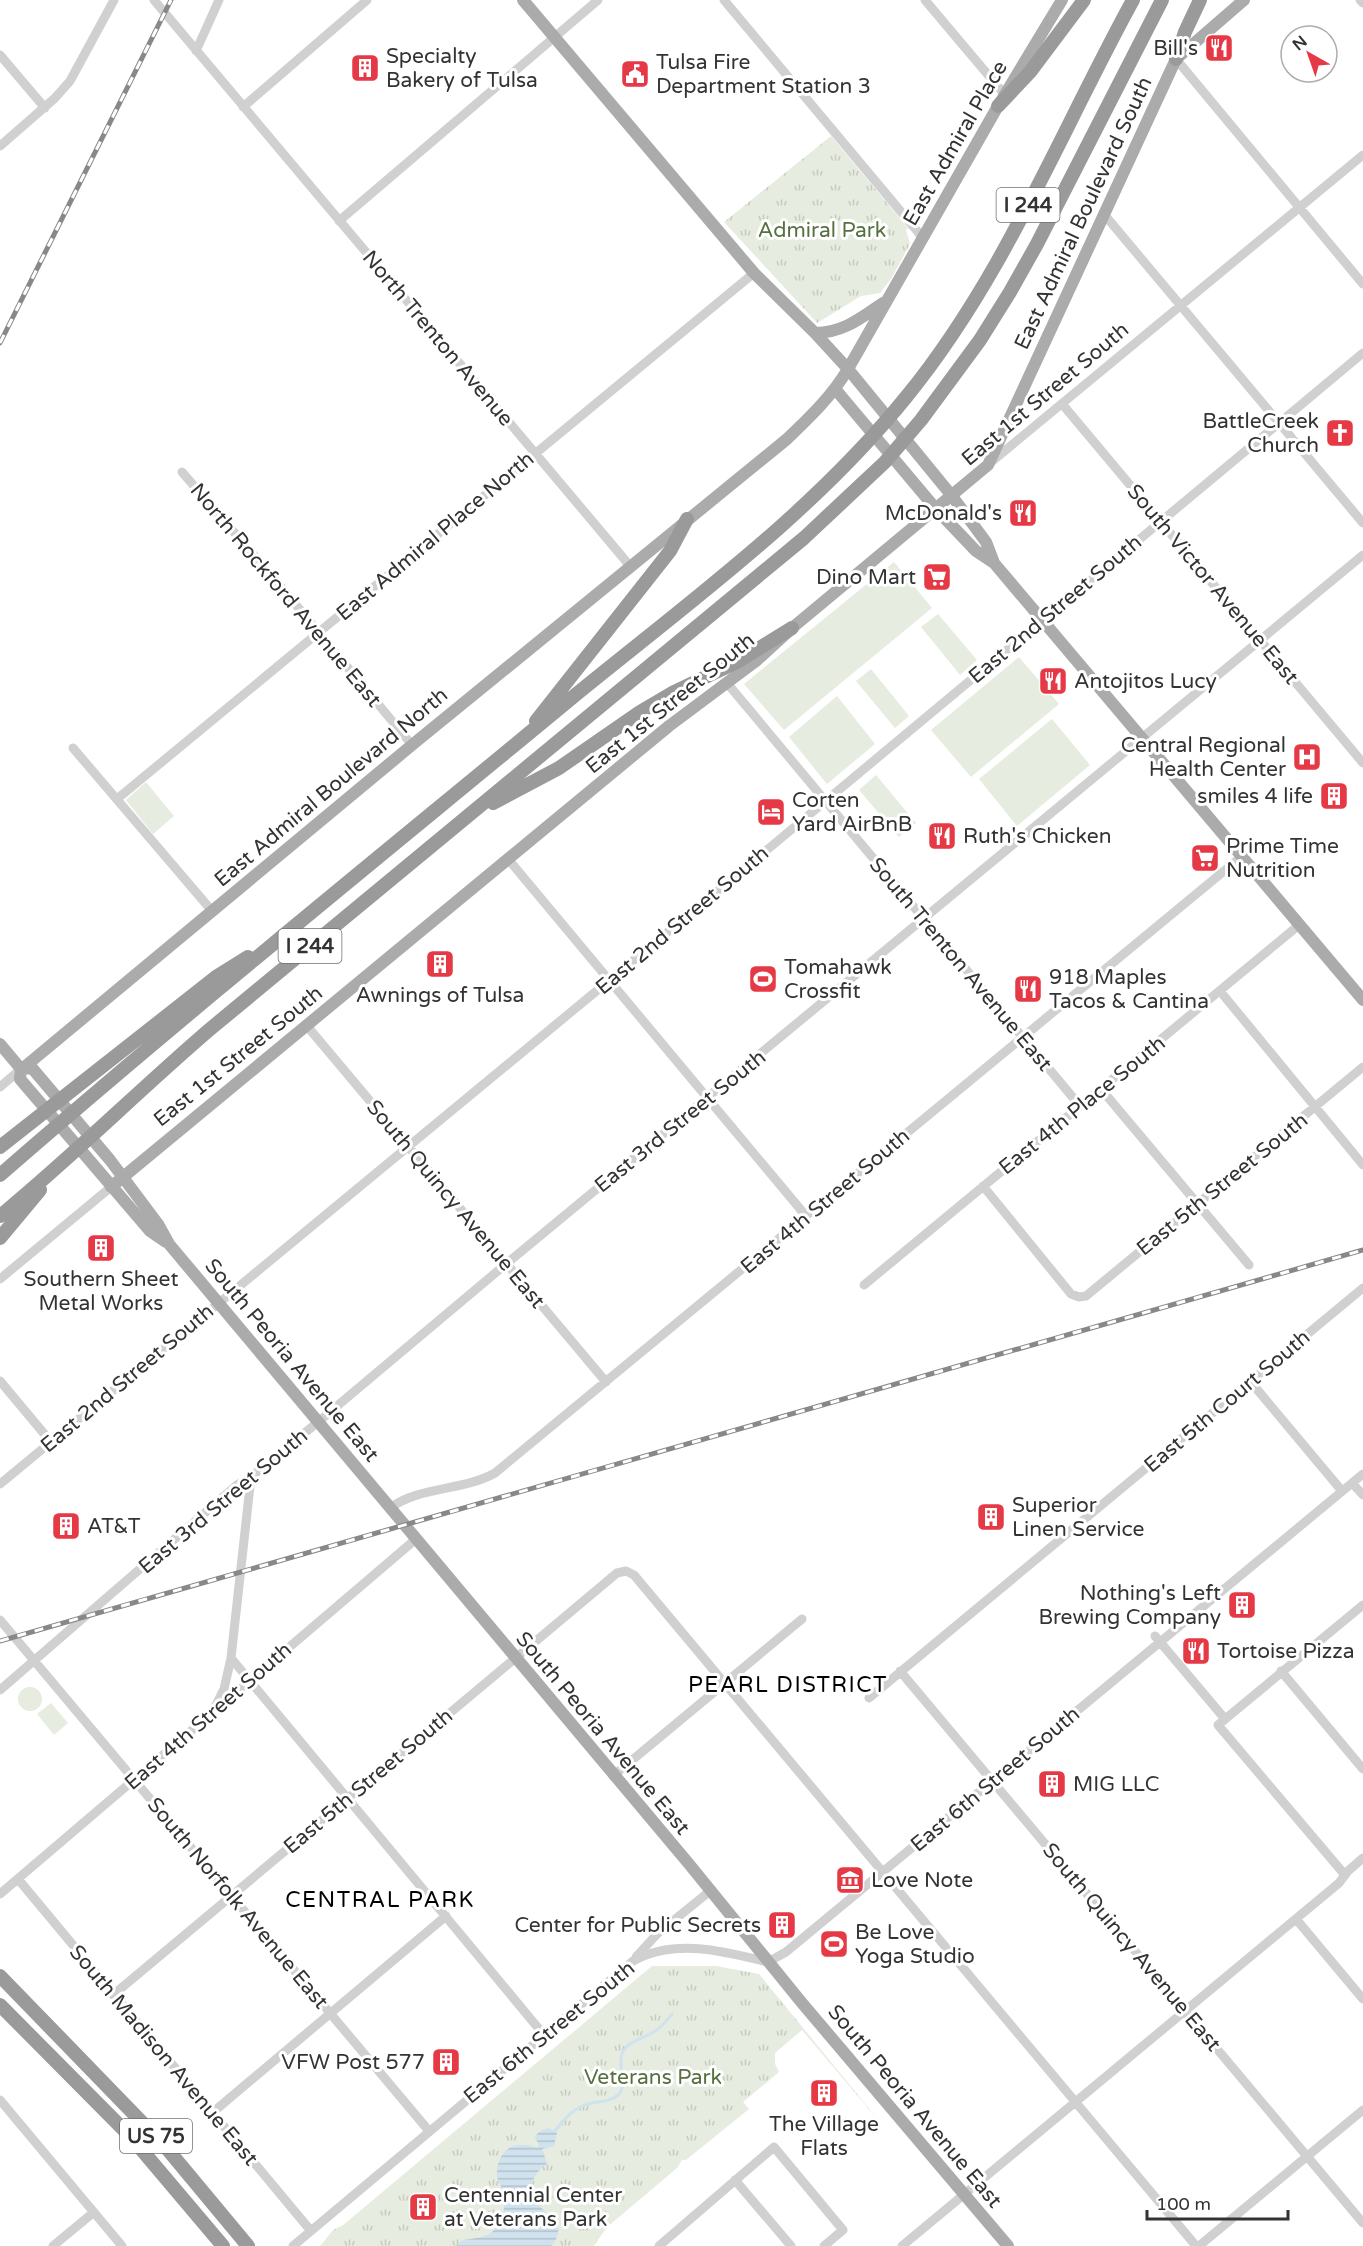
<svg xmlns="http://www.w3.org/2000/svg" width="1363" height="2246" font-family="'Varela Round',sans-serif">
<defs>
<pattern id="park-tufts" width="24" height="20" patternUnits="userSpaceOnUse" patternTransform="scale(1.5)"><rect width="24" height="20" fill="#e6ecdf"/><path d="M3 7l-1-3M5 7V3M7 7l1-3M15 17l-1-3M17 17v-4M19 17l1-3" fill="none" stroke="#c6cbc0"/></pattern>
<pattern id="water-rules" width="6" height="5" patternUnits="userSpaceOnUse" patternTransform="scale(1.5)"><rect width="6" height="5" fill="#cfe2ee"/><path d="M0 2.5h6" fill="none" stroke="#b2c2cd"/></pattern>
</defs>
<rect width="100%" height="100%" fill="#fff"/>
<path fill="#e6ecdf" d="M 894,562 L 932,608 L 784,730 L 744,684 Z
M 938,614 L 977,660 L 960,675 L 921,627 Z
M 1019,657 L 1059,704 L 971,777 L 931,730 Z
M 871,669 L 909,716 L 895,728 L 856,681 Z
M 837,696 L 875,744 L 827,784 L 789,737 Z
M 1052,719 L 1090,765 L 1017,826 L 979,779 Z
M 876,775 L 916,823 L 899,837 L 859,790 Z
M 146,782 L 174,816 L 153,834 L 126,800 Z
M18 1699a12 12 0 1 1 24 0a12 12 0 1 1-24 0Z
M 51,1703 L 68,1723 L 54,1735 L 37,1714 Z"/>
<path fill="url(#park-tufts)" d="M 831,136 L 908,228 L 906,230 L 910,244 L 891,279 L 880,293 L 861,296 L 817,323 L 724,222 Z
M 652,1966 L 716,1966 L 759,1974 L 884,2127 L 802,2030 L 775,2053 L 775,2064 L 779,2072 L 743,2102 L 749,2109 L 686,2160 L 682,2160 L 677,2168 L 606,2228 L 594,2246 L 320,2246 C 328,2238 330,2229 342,2226 Z"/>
<path fill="url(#water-rules)" d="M 549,2128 L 557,2133 L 554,2146 L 542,2149 L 547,2163 C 544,2167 540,2169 537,2173 C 521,2197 546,2210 558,2225 C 559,2232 557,2241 551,2246 L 456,2246 L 461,2241 C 473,2237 485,2240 495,2229 C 505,2219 506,2202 502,2189 C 500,2183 496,2178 497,2171 C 499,2147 517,2140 537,2148 L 539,2145 L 535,2137 C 539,2131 542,2130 549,2128 Z"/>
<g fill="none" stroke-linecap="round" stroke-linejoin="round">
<path stroke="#cfe2ee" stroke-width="3" d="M 555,2131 C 565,2118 575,2106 592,2103 C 601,2101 610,2102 618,2095 C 629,2085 617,2067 622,2054 C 627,2040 644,2039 655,2031 C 662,2027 667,2020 672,2014"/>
<path stroke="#d0d0d0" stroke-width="9" d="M 154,0 L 630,566
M 724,0 L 923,238
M 925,0 L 1005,95
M 1360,0 L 1363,3
M 196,51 L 219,0
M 0,55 L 45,108
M 1176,59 L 1363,284
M 243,107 L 367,0
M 0,146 L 55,98 L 70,81 L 114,0
M 1103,213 L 1363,523
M 339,221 L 598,0
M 1063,405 L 1363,763
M 990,463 L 1363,155
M 182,472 L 272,576 L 412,745
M 727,683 L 1080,1106
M 73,748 L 212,911
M 117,799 L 754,273
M 508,859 L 806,1216
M 1220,991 L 1363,1165
M 307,1026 L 606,1382
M 0,1087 L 21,1069
M 1101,1089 L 1249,1265
M 983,1186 L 1071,1294 L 1079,1297 L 1086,1296 L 1363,1067
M 0,1279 L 111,1187
M 864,1285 L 1299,925
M 0,1381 L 51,1442
M 1250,1381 L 1342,1491
M 1352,1483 L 1363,1495
M 0,1484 L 744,869 L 1363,353
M 390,1508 C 420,1486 463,1491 495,1473 L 1241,857
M 0,1620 L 429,2131
M 1155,1636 L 1225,1719
M 231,1658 L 544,2035
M 900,1671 L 1363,2223
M 1281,1671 L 1363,1769
M 0,1690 L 237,1485 L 251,1477 L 318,1422 L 506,1264 L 1363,555
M 869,1698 L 1363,1288
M 215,1707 L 224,1689 L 231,1658 L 251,1477
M 613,1776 L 802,1619
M 1345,1875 L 1218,1725 L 1363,1605
M 18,1879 L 311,2231
M 0,1894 L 416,1539
M 1296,1919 L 1363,1999
M 636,1957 L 657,1934 L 710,1891
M 113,1995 L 617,1573 L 626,1571 L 634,1575 L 1196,2246
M 0,2100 L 122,2246
M 212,2113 L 446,1916
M 735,2180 L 791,2246
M 53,2246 L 94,2212
M 293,2246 L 633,1961 C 675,1938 724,1951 768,1962 L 786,1952 L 1363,1474
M 659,2246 L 774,2147 L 843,2230 L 824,2246
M 902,2246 L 1339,1883 L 1348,1871 L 1363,1858
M 1199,2246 L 1363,2110"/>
<path stroke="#ababab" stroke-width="12" d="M 523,0 L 754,273 L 815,333 L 848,369 L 952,496 L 986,542 L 994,563
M 815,333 C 843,333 861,318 883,303
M 836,390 L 936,509 L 976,551 L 994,563 L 1363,1000
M 0,1044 L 21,1069
M 21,1069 L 32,1068 L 110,1160 L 158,1224 L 169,1244 L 689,1864 L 802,2003 L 1008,2246
M 21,1069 L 20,1079 L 150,1231 L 166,1242
M 22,1069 L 412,745 L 787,439 C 810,417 832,396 848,369 L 998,106 L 1062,0
M 111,1187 L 669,726 L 756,661 L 792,628 L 988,465 L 1176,59 L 1244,0"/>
<path stroke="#9a9a9a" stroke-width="14" d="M 1176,59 L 1185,32 L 1200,0
M 998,106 L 1030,72 L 1084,0
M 536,721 L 670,551 L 687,519
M 493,803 L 559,768 L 640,712 L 674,692 L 737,662 L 792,628
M 0,1147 L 216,977 L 248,957
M 0,1175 C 186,1013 378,858 568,701 C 685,605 811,515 907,396 C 1004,277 1060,133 1133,0
M 0,1216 C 72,1157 138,1091 209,1030 L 804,538 L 885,462 L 921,420 L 980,340 L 1010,292 L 1037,244 L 1162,0
M 0,1238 L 40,1190
M 0,1976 L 164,2145 L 248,2246
M 0,2005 L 130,2136 L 223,2246"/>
<g stroke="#888" stroke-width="5">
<path id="rail" d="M 0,343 L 171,0
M 0,1641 L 1363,1250"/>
</g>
<use href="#rail" stroke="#fff" stroke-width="3" stroke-dasharray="9" stroke-linecap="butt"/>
</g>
<defs>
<g id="restaurant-square" transform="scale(1.5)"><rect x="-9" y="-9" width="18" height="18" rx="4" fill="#e63946" stroke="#fff"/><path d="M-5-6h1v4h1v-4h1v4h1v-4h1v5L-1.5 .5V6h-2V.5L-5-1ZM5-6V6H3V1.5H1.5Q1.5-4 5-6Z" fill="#fff"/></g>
<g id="building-square" transform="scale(1.5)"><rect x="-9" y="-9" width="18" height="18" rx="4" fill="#e63946" stroke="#fff"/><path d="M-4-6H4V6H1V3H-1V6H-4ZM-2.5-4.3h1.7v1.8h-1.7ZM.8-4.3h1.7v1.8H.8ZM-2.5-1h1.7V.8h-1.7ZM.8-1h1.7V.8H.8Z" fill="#fff"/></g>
<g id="civic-square" transform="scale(1.5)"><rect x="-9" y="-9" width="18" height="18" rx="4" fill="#e63946" stroke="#fff"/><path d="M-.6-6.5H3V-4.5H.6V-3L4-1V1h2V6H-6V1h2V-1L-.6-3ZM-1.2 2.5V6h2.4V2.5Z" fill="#fff"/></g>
<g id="church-square" transform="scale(1.5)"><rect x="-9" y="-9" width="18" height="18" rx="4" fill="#e63946" stroke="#fff"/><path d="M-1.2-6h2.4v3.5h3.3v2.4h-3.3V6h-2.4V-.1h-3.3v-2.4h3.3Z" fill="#fff"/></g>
<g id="supermarket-square" transform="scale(1.5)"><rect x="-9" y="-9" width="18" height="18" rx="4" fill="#e63946" stroke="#fff"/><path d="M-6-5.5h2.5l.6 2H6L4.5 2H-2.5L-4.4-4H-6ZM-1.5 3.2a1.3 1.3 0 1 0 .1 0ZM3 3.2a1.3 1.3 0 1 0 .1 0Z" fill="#fff"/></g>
<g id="hospital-square" transform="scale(1.5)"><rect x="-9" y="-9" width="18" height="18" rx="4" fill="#e63946" stroke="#fff"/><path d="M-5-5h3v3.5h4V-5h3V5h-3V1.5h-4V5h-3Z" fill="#fff"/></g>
<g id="hotel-square" transform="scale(1.5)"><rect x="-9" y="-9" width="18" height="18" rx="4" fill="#e63946" stroke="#fff"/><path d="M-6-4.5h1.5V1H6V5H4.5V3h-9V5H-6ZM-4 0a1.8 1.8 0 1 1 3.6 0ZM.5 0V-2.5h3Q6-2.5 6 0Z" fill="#fff"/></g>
<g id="stadium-square" transform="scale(1.5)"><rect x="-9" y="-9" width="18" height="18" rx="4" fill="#e63946" stroke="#fff"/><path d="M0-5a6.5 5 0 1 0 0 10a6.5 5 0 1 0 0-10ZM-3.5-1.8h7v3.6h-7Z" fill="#fff"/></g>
<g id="museum-square" transform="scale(1.5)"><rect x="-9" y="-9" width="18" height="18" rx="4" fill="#e63946" stroke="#fff"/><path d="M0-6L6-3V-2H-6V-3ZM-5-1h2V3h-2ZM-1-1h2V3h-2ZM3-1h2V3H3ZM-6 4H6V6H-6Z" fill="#fff"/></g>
</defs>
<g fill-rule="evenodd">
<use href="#restaurant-square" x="1219" y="48"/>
<use href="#building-square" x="365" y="68"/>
<use href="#civic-square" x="635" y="74"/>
<use href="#church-square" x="1340" y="433"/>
<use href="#restaurant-square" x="1023" y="513"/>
<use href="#supermarket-square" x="937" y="577"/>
<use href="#restaurant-square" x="1053" y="681"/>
<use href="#hospital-square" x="1307" y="757"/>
<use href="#building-square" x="1334" y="796"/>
<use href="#hotel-square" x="771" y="812"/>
<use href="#restaurant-square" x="942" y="836"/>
<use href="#supermarket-square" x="1205" y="858"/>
<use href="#building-square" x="440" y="964"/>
<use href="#stadium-square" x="763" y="979"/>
<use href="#restaurant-square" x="1028" y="989"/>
<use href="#building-square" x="101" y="1248"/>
<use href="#building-square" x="991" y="1517"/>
<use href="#building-square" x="66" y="1526"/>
<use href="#building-square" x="1242" y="1605"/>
<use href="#restaurant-square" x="1196" y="1651"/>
<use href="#building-square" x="1052" y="1784"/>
<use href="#museum-square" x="850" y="1880"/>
<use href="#building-square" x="782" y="1925"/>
<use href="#stadium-square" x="834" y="1944"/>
<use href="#building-square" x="446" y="2062"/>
<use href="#building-square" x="824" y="2093"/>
<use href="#building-square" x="423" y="2207"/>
</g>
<g text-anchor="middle" stroke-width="6" stroke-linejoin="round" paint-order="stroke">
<g fill="#fff" stroke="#707070" stroke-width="1.5">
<rect x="996.5" y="188" width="63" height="34" rx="4.5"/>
<rect x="278.5" y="929" width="63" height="34" rx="4.5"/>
<rect x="120" y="2119" width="72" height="34" rx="4.5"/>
</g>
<g font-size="20" font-weight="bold" fill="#333">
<text x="1028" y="212">I 244</text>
<text x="310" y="953">I 244</text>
<text x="156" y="2143">US 75</text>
</g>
<g font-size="21" fill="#333" stroke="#fff" text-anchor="start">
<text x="1198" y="55" text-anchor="end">Bill's</text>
<text x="386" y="63">Specialty<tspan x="386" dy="24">Bakery of Tulsa</tspan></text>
<text x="656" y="69">Tulsa Fire<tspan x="656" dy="24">Department Station 3</tspan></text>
<text x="1319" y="428" text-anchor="end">BattleCreek<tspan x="1319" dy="24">Church</tspan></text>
<text x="1002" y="520" text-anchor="end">McDonald's</text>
<text x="916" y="584" text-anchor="end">Dino Mart</text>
<text x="1074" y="688">Antojitos Lucy</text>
<text x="1286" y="752" text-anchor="end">Central Regional<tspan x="1286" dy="24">Health Center</tspan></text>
<text x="1313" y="803" text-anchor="end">smiles 4 life</text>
<text x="792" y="807">Corten<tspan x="792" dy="24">Yard AirBnB</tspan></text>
<text x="963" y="843">Ruth's Chicken</text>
<text x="1226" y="853">Prime Time<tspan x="1226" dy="24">Nutrition</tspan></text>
<text x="784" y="974">Tomahawk<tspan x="784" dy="24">Crossfit</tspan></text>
<text x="1049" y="984">918 Maples<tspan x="1049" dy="24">Tacos &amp; Cantina</tspan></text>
<text x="440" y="1002" text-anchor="middle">Awnings of Tulsa</text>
<text x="101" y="1286" text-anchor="middle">Southern Sheet<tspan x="101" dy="24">Metal Works</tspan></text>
<text x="1012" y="1512">Superior<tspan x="1012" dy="24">Linen Service</tspan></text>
<text x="87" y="1533">AT&amp;T</text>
<text x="1221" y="1600" text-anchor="end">Nothing's Left<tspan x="1221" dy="24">Brewing Company</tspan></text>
<text x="1217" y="1658">Tortoise Pizza</text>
<text x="1073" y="1791">MIG LLC</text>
<text x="871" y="1887">Love Note</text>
<text x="761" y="1932" text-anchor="end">Center for Public Secrets</text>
<text x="855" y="1939">Be Love<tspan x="855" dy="24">Yoga Studio</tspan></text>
<text x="425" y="2069" text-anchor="end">VFW Post 577</text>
<text x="824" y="2131" text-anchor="middle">The Village<tspan x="824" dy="24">Flats</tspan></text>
<text x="444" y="2202">Centennial Center<tspan x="444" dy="24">at Veterans Park</tspan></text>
</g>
<g font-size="21" fill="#333" stroke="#fff">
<text transform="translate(955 143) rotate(-60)" y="7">East Admiral Place</text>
<text transform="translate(1083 213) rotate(-65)" y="7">East Admiral Boulevard South</text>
<text transform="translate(438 338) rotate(50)" y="7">North Trenton Avenue</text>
<text transform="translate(1045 394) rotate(-40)" y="7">East 1st Street South</text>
<text transform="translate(435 536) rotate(-40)" y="7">East Admiral Place North</text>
<text transform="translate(1213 584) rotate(50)" y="7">South Victor Avenue East</text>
<text transform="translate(286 595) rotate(50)" y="7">North Rockford Avenue East</text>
<text transform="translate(1055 609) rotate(-40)" y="7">East 2nd Street South</text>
<text transform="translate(670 703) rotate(-39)" y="7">East 1st Street South</text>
<text transform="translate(331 787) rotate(-40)" y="7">East Admiral Boulevard North</text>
<text transform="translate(682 920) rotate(-40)" y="7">East 2nd Street South</text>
<text transform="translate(961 964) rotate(50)" y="7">South Trenton Avenue East</text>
<text transform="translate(238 1056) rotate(-39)" y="7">East 1st Street South</text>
<text transform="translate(1082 1105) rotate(-39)" y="7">East 4th Place South</text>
<text transform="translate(680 1121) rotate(-39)" y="7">East 3rd Street South</text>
<text transform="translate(1222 1184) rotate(-39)" y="7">East 5th Street South</text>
<text transform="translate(825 1201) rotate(-40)" y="7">East 4th Street South</text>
<text transform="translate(456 1204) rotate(50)" y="7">South Quincy Avenue East</text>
<text transform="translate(292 1360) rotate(50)" y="7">South Peoria Avenue East</text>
<text transform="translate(127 1378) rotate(-40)" y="7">East 2nd Street South</text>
<text transform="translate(1227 1401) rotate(-40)" y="7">East 5th Court South</text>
<text transform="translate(223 1501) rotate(-40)" y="7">East 3rd Street South</text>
<text transform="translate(208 1716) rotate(-41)" y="7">East 4th Street South</text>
<text transform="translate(603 1733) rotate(50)" y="7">South Peoria Avenue East</text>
<text transform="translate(995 1779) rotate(-40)" y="7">East 6th Street South</text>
<text transform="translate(368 1781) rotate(-40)" y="7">East 5th Street South</text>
<text transform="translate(238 1903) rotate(50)" y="7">South Norfolk Avenue East</text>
<text transform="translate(1132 1947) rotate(50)" y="7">South Quincy Avenue East</text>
<text transform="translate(549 2032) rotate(-39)" y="7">East 6th Street South</text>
<text transform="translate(164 2055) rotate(50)" y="7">South Madison Avenue East</text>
<text transform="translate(915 2106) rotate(50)" y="7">South Peoria Avenue East</text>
</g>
<g font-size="21" fill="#56703f" stroke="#fff">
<text x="822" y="237">Admiral Park</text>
<text x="653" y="2084">Veterans Park</text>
</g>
<g font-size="22" letter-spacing="1.5" fill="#000" stroke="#fff">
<text x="788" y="1692">PEARL DISTRICT</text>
<text x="380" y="1907">CENTRAL PARK</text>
</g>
</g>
<g transform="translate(1309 54) rotate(320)"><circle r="28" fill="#ffffff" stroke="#adadad" stroke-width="1.5"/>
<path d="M0-4.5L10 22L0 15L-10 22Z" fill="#e63946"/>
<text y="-9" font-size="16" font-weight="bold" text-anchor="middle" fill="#333333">N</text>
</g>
<path d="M1147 2210v9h141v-9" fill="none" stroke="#333333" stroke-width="3"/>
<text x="1156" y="2210" font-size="18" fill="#333333" stroke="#ffffff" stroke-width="4.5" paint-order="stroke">100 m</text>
</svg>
